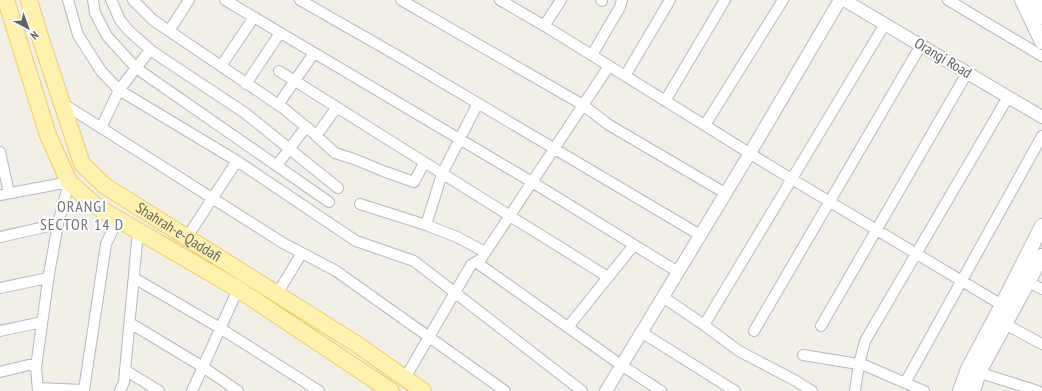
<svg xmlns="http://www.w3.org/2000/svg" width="1042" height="391" font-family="'PT Sans Narrow',sans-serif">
<rect width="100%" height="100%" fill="#f1efe8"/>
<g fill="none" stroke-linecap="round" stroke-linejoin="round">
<g stroke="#b5b8bc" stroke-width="12">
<path id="minor" d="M 68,0 L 78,35 L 101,71 L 119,90 L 237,161 L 356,241 L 414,261 L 582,391
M 93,0 L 95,13 L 107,36 L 136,68 L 329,202
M 111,0 L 120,20 L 129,31 L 153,52 L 245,113 L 338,188
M 133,0 L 153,20 L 283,108 L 310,130 L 335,153 L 354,159 L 383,171 L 414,182 L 424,163
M 225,0 L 532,182 L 678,272
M 300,0 L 398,56 L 700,235
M 401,0 L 583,105 L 609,125 L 725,193
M 500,0 L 548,28 L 780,172 L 1002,305
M 601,0 L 602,1
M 948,0 L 1042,56
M 544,26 L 561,0
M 169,31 L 189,0
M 592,55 L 620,7 L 622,0
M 221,66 L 254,17
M 279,71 L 510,216 L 608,277
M 625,76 L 670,0
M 246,84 L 280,33
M 665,101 L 725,0
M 62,103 L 283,243 L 336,271 L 505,391
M 278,105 L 314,53
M 705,125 L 783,0
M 101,128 L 119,90 L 150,50
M 316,136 L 337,107
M 0,152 L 9,193
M 277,165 L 306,127
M 0,195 L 69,182 L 58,224 L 49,274 L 36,367 L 38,391
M 360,204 L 426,225 L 457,237 L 485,252
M 426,225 L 442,174 L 478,103
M 0,237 L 58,224
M 187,237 L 237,161
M 476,262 L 621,365 L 661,391
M 134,278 L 220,328 L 319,391
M 1028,282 L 1042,289
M 0,288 L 48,278
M 277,294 L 302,253
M 663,297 L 704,325 L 739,351 L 796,381 L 812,391
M 130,323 L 203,367 L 238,391
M 1005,324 L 1042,344
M 704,325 L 885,24
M 821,326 L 967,73
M 568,327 L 634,245
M 0,331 L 42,322
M 754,331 L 921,45
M 641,332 L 735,391
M 803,355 L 864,365 L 924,391
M 125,370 L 159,391
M 974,371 L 1038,391
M 0,372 L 37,363
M 405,378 L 471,265 L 481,259 L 609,66
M 905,383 L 1042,136
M 38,388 L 84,390 L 106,244 L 118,219
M 120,391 L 124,382 L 138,231
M 192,391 L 238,289
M 855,391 L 859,364 L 865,341 L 1008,97"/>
</g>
<g stroke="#b5b8bc" stroke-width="14">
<path id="tertiary" d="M 844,0 L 1042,117
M 606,391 L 750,153 L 840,0"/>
</g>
<g stroke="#b6babf" stroke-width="16">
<path id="secondary" d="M 1022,0 L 1042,42
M 1034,0 L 1042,17
M 960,391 L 968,369 L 1002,305 L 1042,226
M 973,391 L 979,372 L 1042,256"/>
</g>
<g stroke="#f2c960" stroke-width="18">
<g id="primary">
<path d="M 6,0 L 48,135 L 69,182 L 97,207 L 238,289 L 391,391"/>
<path id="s1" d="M 29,0 L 41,40 L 82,164 L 105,186 L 358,345 L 423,391"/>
</g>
</g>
<use href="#minor" stroke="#fff" stroke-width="10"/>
<use href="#tertiary" stroke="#fff" stroke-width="12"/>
<use href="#secondary" stroke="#fff" stroke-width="14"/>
<use href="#primary" stroke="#fff2af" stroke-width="16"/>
</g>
<g text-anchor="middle" stroke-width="4" stroke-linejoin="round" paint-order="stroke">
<g font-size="15" fill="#5f6368" stroke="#fff">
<text transform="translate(943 58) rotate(31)" y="5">Orangi Road</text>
<text dy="5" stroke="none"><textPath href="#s1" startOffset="291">Shahrah-e-Qaddafi</textPath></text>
</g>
<g font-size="16" letter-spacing="1" fill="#70757a" stroke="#fff">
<text x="82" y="212">ORANGI<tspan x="82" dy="18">SECTOR 14 D</tspan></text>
</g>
</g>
<g transform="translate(28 28) rotate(139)" stroke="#ffffff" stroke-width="3" paint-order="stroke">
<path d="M0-3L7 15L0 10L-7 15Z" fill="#5f6368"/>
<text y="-6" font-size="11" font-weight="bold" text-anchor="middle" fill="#5f6368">N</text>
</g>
</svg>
